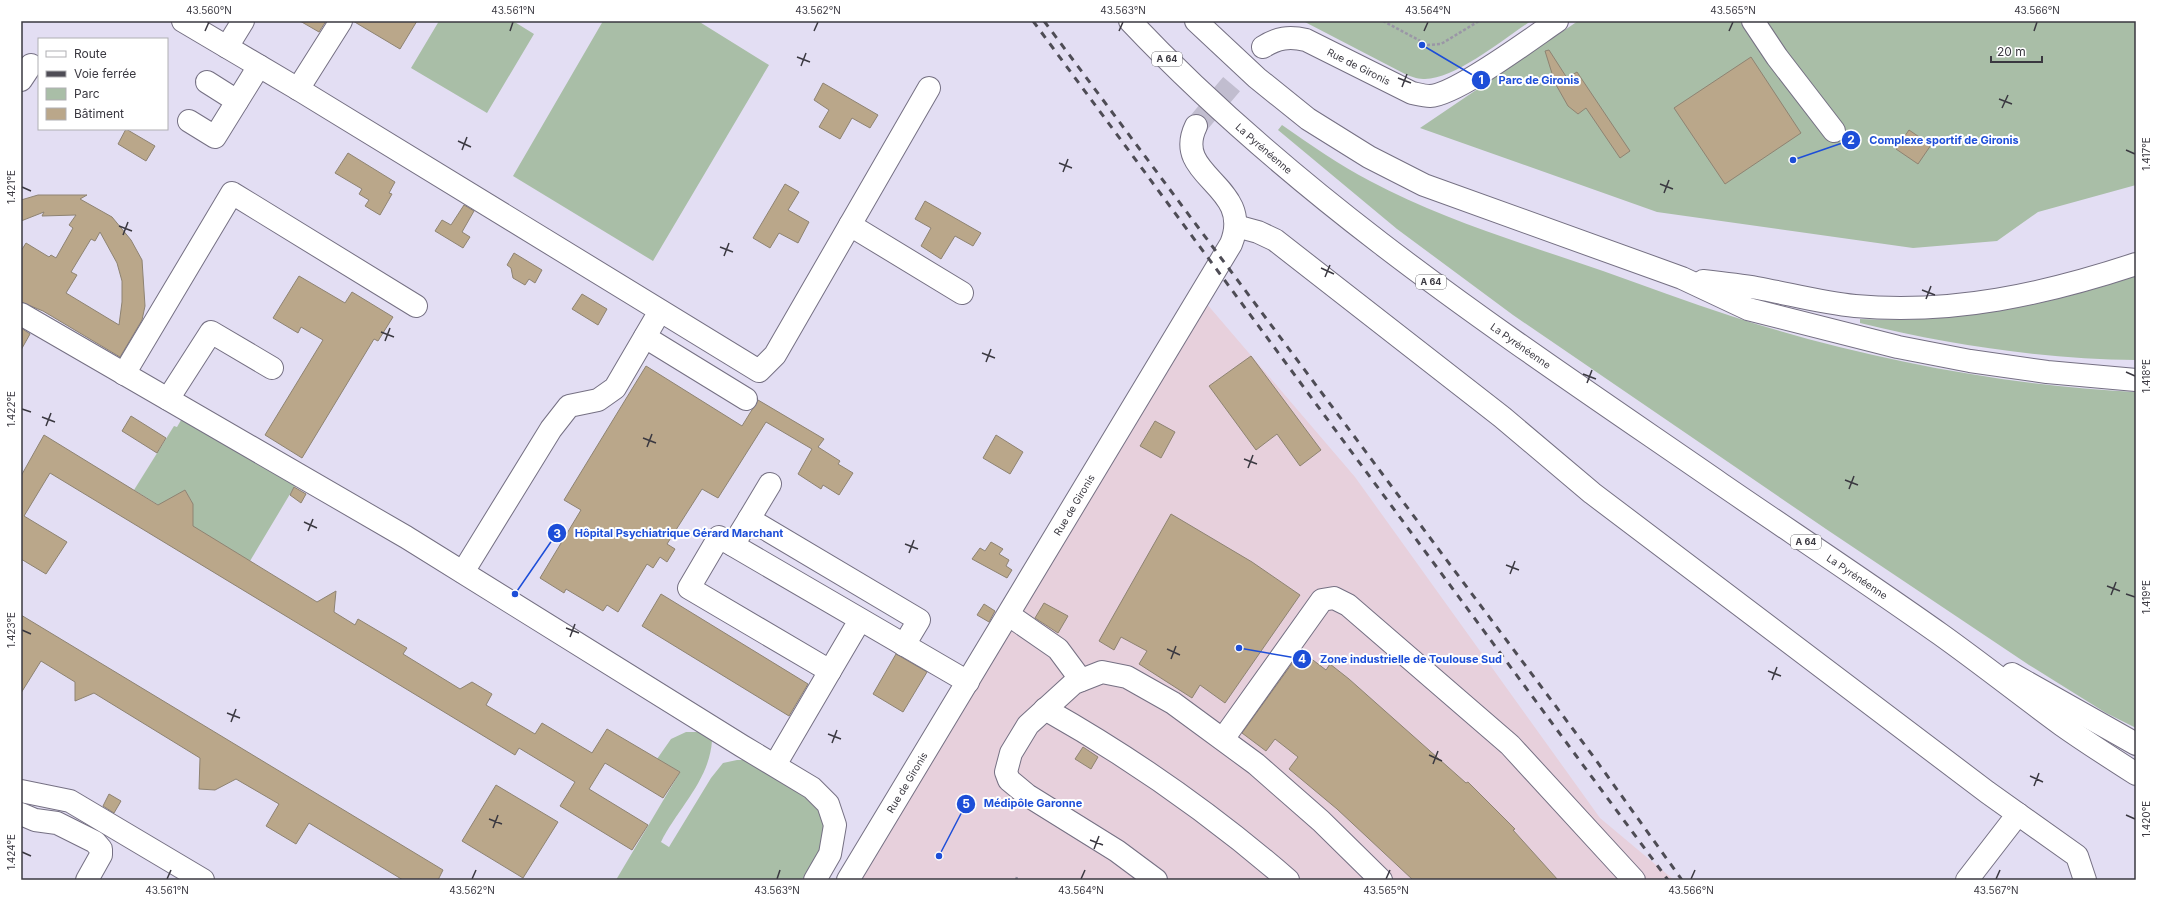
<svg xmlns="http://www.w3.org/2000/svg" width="2157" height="901" font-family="Inter,sans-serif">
<rect width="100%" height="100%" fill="#e3def3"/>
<path fill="#e7d0dc" d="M 1206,303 L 1355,477 L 1600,818 L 1674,880 L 861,880 Z"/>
<path fill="#a9bea7" d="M 439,21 L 513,21 L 534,34 L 487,113 L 411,68 Z
M 603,21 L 698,21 L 769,65 L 653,261 L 513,176 Z
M 1303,21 L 1531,21 C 1505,38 1453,81 1423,79 C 1417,79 1410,76 1405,74 Z
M 1578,21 L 2136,21 L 2136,185 L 2038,212 L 1997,241 L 1913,248 L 1657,212 L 1420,128 Z
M 1282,125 C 1311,145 1339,165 1370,181 C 1443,220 1525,244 1603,271 C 1646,286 1688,302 1731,316 C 1856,357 2005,386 2136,392 L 2136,728 L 2106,713 L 2029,665 L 1826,529 L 1513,315 L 1397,229 L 1278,130 Z
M 2136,276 L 2136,360 C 2045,359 1948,345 1860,323 L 1860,319 C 1958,323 2043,307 2136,276 Z
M 184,415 L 296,484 L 250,561 L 190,525 L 185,506 L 192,502 L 185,490 L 172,498 L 175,515 L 134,490 L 174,426 L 177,427 Z
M 686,732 L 703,732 L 712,741 C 709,781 678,808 661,842 L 669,847 L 711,778 L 723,763 L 737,760 L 750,760 L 808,795 L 821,809 L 825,825 L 820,852 L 802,880 L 616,880 L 680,772 L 657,759 L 671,739 Z"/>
<path fill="#baa78a" stroke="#8e8372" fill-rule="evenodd" d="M 300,21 L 326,21 L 319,32 Z
M 353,21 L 417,21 L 400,49 Z
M 1549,50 L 1567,78 L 1577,72 L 1630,151 L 1620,158 L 1586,108 L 1578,114 L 1568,106 L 1555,83 L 1545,51 Z
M 1751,57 L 1801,133 L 1725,184 L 1674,108 Z
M 823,83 L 878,115 L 870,128 L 852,118 L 840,139 L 819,127 L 829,110 L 814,100 Z
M 126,129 L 155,146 L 146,161 L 118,144 Z
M 1909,130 L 1931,145 L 1918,164 L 1896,149 Z
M 348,153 L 395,182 L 389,193 L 392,194 L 380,215 L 365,206 L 369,200 L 359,194 L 362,189 L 335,173 Z
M 785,184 L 799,192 L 788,210 L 809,222 L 798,243 L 779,233 L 770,248 L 753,238 Z
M 38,195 L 87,195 L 80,199 L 112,217 L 131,240 L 142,260 L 145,306 L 142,320 L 120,357 L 43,311 L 21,302 L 21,251 L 26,243 L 49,257 L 51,255 L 56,258 L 73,228 L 69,225 L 76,215 L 42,216 L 44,212 L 21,221 L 21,200 ZM 100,232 L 117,263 L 122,281 L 122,302 L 119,325 L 66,293 L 77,275 L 71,272 L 91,239 L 95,241 Z
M 925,201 L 981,233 L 973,246 L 955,236 L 941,259 L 921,246 L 931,228 L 915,219 Z
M 464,205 L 474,211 L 462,232 L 470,237 L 463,248 L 435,231 L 442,220 L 451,225 Z
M 514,253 L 542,270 L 535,283 L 529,279 L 525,285 L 513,278 L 511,268 L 507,265 Z
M 299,276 L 345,303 L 352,292 L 393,317 L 378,341 L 374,339 L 302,458 L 265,435 L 323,340 L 301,327 L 298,333 L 273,318 Z
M 582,294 L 607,309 L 598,325 L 572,309 Z
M 21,328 L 30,334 L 21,350 Z
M 1251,356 L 1321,450 L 1300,466 L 1277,434 L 1256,450 L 1209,386 Z
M 646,366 L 742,426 L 758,400 L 824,439 L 818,447 L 840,461 L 838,464 L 853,473 L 839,495 L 823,485 L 821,489 L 798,474 L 812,449 L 766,422 L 718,498 L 702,489 L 667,544 L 675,549 L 667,562 L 660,557 L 653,568 L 647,564 L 618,612 L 607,605 L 603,611 L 566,589 L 564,593 L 540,578 L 581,510 L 564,500 Z
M 131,416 L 166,438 L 157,453 L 122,431 Z
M 1155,421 L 1175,432 L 1161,458 L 1140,446 Z
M 44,435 L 158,505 L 185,490 L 193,504 L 193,526 L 317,602 L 336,591 L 334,612 L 355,625 L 358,619 L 407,648 L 403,654 L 460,689 L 472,682 L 492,694 L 486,705 L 535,734 L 542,723 L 592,753 L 607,729 L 680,772 L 663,798 L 605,763 L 589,789 L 648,825 L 632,850 L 560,806 L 575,782 L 519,748 L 515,755 L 50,473 L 24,516 L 67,542 L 46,574 L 21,559 L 21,476 Z
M 996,435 L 1023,452 L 1010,474 L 983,458 Z
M 294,487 L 306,494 L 301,503 L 290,495 Z
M 1171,514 L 1252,562 L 1300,595 L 1225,703 L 1200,685 L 1192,698 L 1139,664 L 1147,651 L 1121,637 L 1114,650 L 1099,641 Z
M 991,542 L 1003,549 L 999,554 L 1009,560 L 1006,566 L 1012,570 L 1007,578 L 972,559 L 980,548 L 985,551 Z
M 661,594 L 808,684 L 789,716 L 642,626 Z
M 1044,603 L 1068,616 L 1058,633 L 1035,618 Z
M 984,604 L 995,611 L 989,622 L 977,615 Z
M 21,615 L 443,870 L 438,880 L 403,880 L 309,823 L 296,844 L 266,826 L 279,804 L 236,779 L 215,790 L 199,789 L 200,758 L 94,693 L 75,701 L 75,682 L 41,661 L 21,693 Z
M 1301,651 L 1326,670 L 1330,664 L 1349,679 L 1466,783 L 1468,782 L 1515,829 L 1513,830 L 1558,880 L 1413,880 L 1337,809 L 1289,769 L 1298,757 L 1275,739 L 1266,751 L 1242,733 Z
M 896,654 L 927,672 L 903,712 L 873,694 Z
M 1083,747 L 1098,757 L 1091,769 L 1075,759 Z
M 496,785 L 558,822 L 523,878 L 462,841 Z
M 109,794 L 121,801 L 114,813 L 103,806 Z"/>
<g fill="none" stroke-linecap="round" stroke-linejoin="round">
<path stroke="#c1bdcf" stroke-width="22" stroke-dasharray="22 11" stroke-linecap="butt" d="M 1196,126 L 1263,47"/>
<g stroke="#757083" stroke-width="24">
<g id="minor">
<path d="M 183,21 L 298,89 L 759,371 L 775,355 L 929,88"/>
<path d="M 1753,21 L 1777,57 L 1834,131"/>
<path d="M 227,47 L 243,21"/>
<path id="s1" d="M 1263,47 C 1277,38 1289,36 1306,40 L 1412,93 C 1417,94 1424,96 1430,96 C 1456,95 1532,38 1557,21"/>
<path d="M 21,80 L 31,65"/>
<path d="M 207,82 L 237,101"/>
<path d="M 298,89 L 341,21"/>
<path d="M 189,121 L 215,137 L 259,66"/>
<path d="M 850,225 L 962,293"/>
<path d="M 1236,226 L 1258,232 L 1275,240 L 1502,417 L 1592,493 L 1987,792 L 2077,856 L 2085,880"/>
<path d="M 21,314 L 406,537 L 742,746 L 812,788 L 828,804 L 835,825 L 830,854 L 815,880"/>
<path d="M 645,337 L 746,399"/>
<path d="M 124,374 L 232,193 L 416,306"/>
<path d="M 168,399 L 211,332 L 272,368"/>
<path d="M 749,519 L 770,484"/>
<path d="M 733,545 L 749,519 L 919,620 L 904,645"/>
<path d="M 463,572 L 551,429 L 569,406 L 598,400 L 615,388 L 660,311"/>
<path d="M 1009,615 L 1058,649 L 1081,680"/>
<path d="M 860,620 L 830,671 L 689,588 L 719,537 L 968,682"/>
<path d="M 1045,709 C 1132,758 1213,815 1288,880"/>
<path d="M 1223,739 L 1322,600 L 1334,598 L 1348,605 L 1510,745 L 1634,880"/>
<path d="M 775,765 L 830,671"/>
<path d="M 21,791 L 70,801 L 203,880"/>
<path d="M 21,814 L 35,820 L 57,823 L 95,842 L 101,849 L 101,855 L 87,880"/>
<path id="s2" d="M 848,880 L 1231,244 C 1255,185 1171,177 1196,126"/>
<path d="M 1156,880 L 1117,851 L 1027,795 L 1009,780 L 1006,772 L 1011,753 L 1028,725 L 1074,683 L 1102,672 L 1127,677 L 1173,703 L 1256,764 L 1321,821 L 1381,880"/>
<path d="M 1967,880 L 2018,814"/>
</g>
</g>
<g stroke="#757083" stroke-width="24">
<g id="highway">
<path id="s3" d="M 1130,21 C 1304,205 1514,341 1721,484 C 1794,534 1868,583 1940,634 C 1982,664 2021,695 2062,725 C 2086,742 2111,758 2136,774"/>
<path d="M 1196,21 L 1257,78 L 1308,119 L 1369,157 L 1424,185 L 1682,278 L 1748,309 L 1898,347 L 1970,361 L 2047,372 L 2136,380"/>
<path d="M 1703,281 C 1721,283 1739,285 1757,288 C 1790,294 1822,303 1855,306 C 1952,315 2045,294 2136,264"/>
<path d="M 2012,674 L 2136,744"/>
</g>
</g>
<path stroke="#9a96a6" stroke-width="2.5" stroke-dasharray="3 2" stroke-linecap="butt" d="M 1383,21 L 1428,45 L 1441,44 L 1479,21
M 1016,880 L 1017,877"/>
<use href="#minor" stroke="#fff" stroke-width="22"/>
<use href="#highway" stroke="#fff" stroke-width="22"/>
<path stroke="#4e4c55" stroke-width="3" stroke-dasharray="7 7" stroke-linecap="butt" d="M 1033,21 L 1668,880
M 1044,21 L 1593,756 L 1682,880"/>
</g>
<path fill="none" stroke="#3a3840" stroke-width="1.5" d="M 205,31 L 209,22M 510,31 L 513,22M 814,31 L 818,22M 1119,31 L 1123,22M 1424,31 L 1428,22M 1729,31 L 1733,22M 2034,31 L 2037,22M 797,57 L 810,62M 801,66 L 806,53M 1398,78 L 1411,83M 1402,87 L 1407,74M 1999,99 L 2012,104M 2002,108 L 2008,95M 458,141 L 471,147M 462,150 L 467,137M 2126,150 L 2135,154M 1059,163 L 1072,168M 1063,172 L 1068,159M 1660,184 L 1673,189M 22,187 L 31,191M 1664,193 L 1669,180M 119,226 L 132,231M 123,235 L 128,222M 720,247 L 733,252M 724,256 L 729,243M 1321,268 L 1334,274M 1325,277 L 1330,265M 1922,290 L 1935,295M 1926,299 L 1931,286M 381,332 L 394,337M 385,341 L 390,328M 982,353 L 995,358M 986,362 L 991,349M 2126,372 L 2135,376M 1583,374 L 1596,379M 1587,383 L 1592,370M 22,409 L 31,412M 42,417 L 55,422M 46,426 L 51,413M 643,438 L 656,443M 647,447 L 652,434M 1244,459 L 1257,464M 1248,468 L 1253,455M 1845,480 L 1858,485M 1849,489 L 1854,476M 304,522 L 317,528M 308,531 L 313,519M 905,544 L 918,549M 909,553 L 914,540M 1506,565 L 1519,570M 1510,574 L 1515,561M 2107,586 L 2120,591M 2126,594 L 2135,597M 2111,595 L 2116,582M 566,628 L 579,633M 22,630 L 31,634M 570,637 L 575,624M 1167,649 L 1180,655M 1171,659 L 1176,646M 1768,671 L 1781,676M 1772,680 L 1777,667M 227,713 L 240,718M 231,722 L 236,709M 828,734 L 841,739M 832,743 L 837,730M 1429,755 L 1442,761M 1433,764 L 1438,751M 2030,776 L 2043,782M 2034,786 L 2039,773M 2126,815 L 2135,819M 489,819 L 502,824M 493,828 L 498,815M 1090,840 L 1103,845M 1094,849 L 1099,836M 22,852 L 31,856M 167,879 L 171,870M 472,879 L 476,870M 777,879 L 780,870M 1081,879 L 1085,870M 1386,879 L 1390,870M 1691,879 L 1695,870M 1996,879 L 2000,870"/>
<g text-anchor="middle" stroke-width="4" stroke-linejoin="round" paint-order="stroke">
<g fill="#fff" stroke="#757479" stroke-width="1">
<rect x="1152" y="52" width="30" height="14" rx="3"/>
<rect x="1416" y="275" width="30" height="14" rx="3"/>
<rect x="1791" y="535" width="30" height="14" rx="3"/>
</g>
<g font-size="9" font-weight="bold" fill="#3a3840">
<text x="1167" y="62">A 64</text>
<text x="1431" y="285">A 64</text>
<text x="1806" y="545">A 64</text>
</g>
<g font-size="10" fill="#3a3840" stroke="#fff">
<text dy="4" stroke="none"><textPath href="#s1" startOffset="104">Rue de Gironis</textPath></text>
<text dy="4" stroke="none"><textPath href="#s3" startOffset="185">La Pyrénéenne</textPath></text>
<text dy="4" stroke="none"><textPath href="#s3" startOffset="509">La Pyrénéenne</textPath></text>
<text dy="4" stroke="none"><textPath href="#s2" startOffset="438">Rue de Gironis</textPath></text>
<text dy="4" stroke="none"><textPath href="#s3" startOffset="917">La Pyrénéenne</textPath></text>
<text dy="4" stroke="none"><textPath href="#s2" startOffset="114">Rue de Gironis</textPath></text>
</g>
</g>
<path fill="none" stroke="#1d4ed8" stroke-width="1.5" d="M1422 45L1481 80M1793 160L1851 140M515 594L557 533M1239 648L1302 659M939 856L966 804"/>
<g fill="#1d4ed8" stroke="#fff" stroke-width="1.5">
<circle cx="1422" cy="45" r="4"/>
<circle cx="1793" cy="160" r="4"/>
<circle cx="515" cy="594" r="4"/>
<circle cx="1239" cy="648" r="4"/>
<circle cx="939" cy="856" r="4"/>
<circle cx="1481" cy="80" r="10"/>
<circle cx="1851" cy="140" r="10"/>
<circle cx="557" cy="533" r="10"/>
<circle cx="1302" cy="659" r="10"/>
<circle cx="966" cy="804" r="10"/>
</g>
<g font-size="12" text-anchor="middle" font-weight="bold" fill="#fff">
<text x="1481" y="84">1</text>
<text x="1851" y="144">2</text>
<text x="557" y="538">3</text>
<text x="1302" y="663">4</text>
<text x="966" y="808">5</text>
</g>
<g font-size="11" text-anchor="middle" font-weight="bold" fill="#1d4ed8" stroke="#fff" stroke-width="4" stroke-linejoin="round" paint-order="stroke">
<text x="1539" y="84">Parc de Gironis</text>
<text x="1944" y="144">Complexe sportif de Gironis</text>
<text x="679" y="537">Hôpital Psychiatrique Gérard Marchant</text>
<text x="1411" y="663">Zone industrielle de Toulouse Sud</text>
<text x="1033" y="807">Médipôle Garonne</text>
</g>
<rect width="2157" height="901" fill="none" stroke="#ffffff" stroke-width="44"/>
<rect x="38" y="38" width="130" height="92" fill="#ffffff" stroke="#b0afb3"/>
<rect x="46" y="51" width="20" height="6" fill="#ffffff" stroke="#b0afb3"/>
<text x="74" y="58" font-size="12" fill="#3a3840">Route</text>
<rect x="46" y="71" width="20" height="6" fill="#4e4c55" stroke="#b0afb3"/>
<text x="74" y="78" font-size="12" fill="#3a3840">Voie ferrée</text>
<rect x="46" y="88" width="20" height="12" fill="#a9bea7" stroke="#b0afb3"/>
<text x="74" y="98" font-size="12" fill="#3a3840">Parc</text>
<rect x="46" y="108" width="20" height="12" fill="#baa78a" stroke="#b0afb3"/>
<text x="74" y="118" font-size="12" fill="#3a3840">Bâtiment</text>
<path d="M1991 56v6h51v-6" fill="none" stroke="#3a3840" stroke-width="2"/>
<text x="1997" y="56" font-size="12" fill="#3a3840" stroke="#ffffff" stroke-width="3" paint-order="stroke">20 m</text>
<rect x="22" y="22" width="2113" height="857" fill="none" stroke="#3a3840" stroke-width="1.5"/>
<g font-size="10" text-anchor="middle" fill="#3a3840">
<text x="209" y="14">43.560°N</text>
<text x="513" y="14">43.561°N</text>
<text x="818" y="14">43.562°N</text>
<text x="1123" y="14">43.563°N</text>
<text x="1428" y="14">43.564°N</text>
<text x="1733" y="14">43.565°N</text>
<text x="2037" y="14">43.566°N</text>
<text transform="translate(2146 154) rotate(-90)" y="4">1.417°E</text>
<text transform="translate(11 187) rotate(-90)" y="4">1.421°E</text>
<text transform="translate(2146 376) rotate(-90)" y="4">1.418°E</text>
<text transform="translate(11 409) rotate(-90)" y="4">1.422°E</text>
<text transform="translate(2146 597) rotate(-90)" y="4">1.419°E</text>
<text transform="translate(11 630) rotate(-90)" y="4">1.423°E</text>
<text transform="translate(2146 819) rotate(-90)" y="4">1.420°E</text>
<text transform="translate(11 852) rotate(-90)" y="4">1.424°E</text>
<text x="167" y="894">43.561°N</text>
<text x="472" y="894">43.562°N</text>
<text x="777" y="894">43.563°N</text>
<text x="1081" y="894">43.564°N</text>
<text x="1386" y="894">43.565°N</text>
<text x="1691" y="894">43.566°N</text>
<text x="1996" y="894">43.567°N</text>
</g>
</svg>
